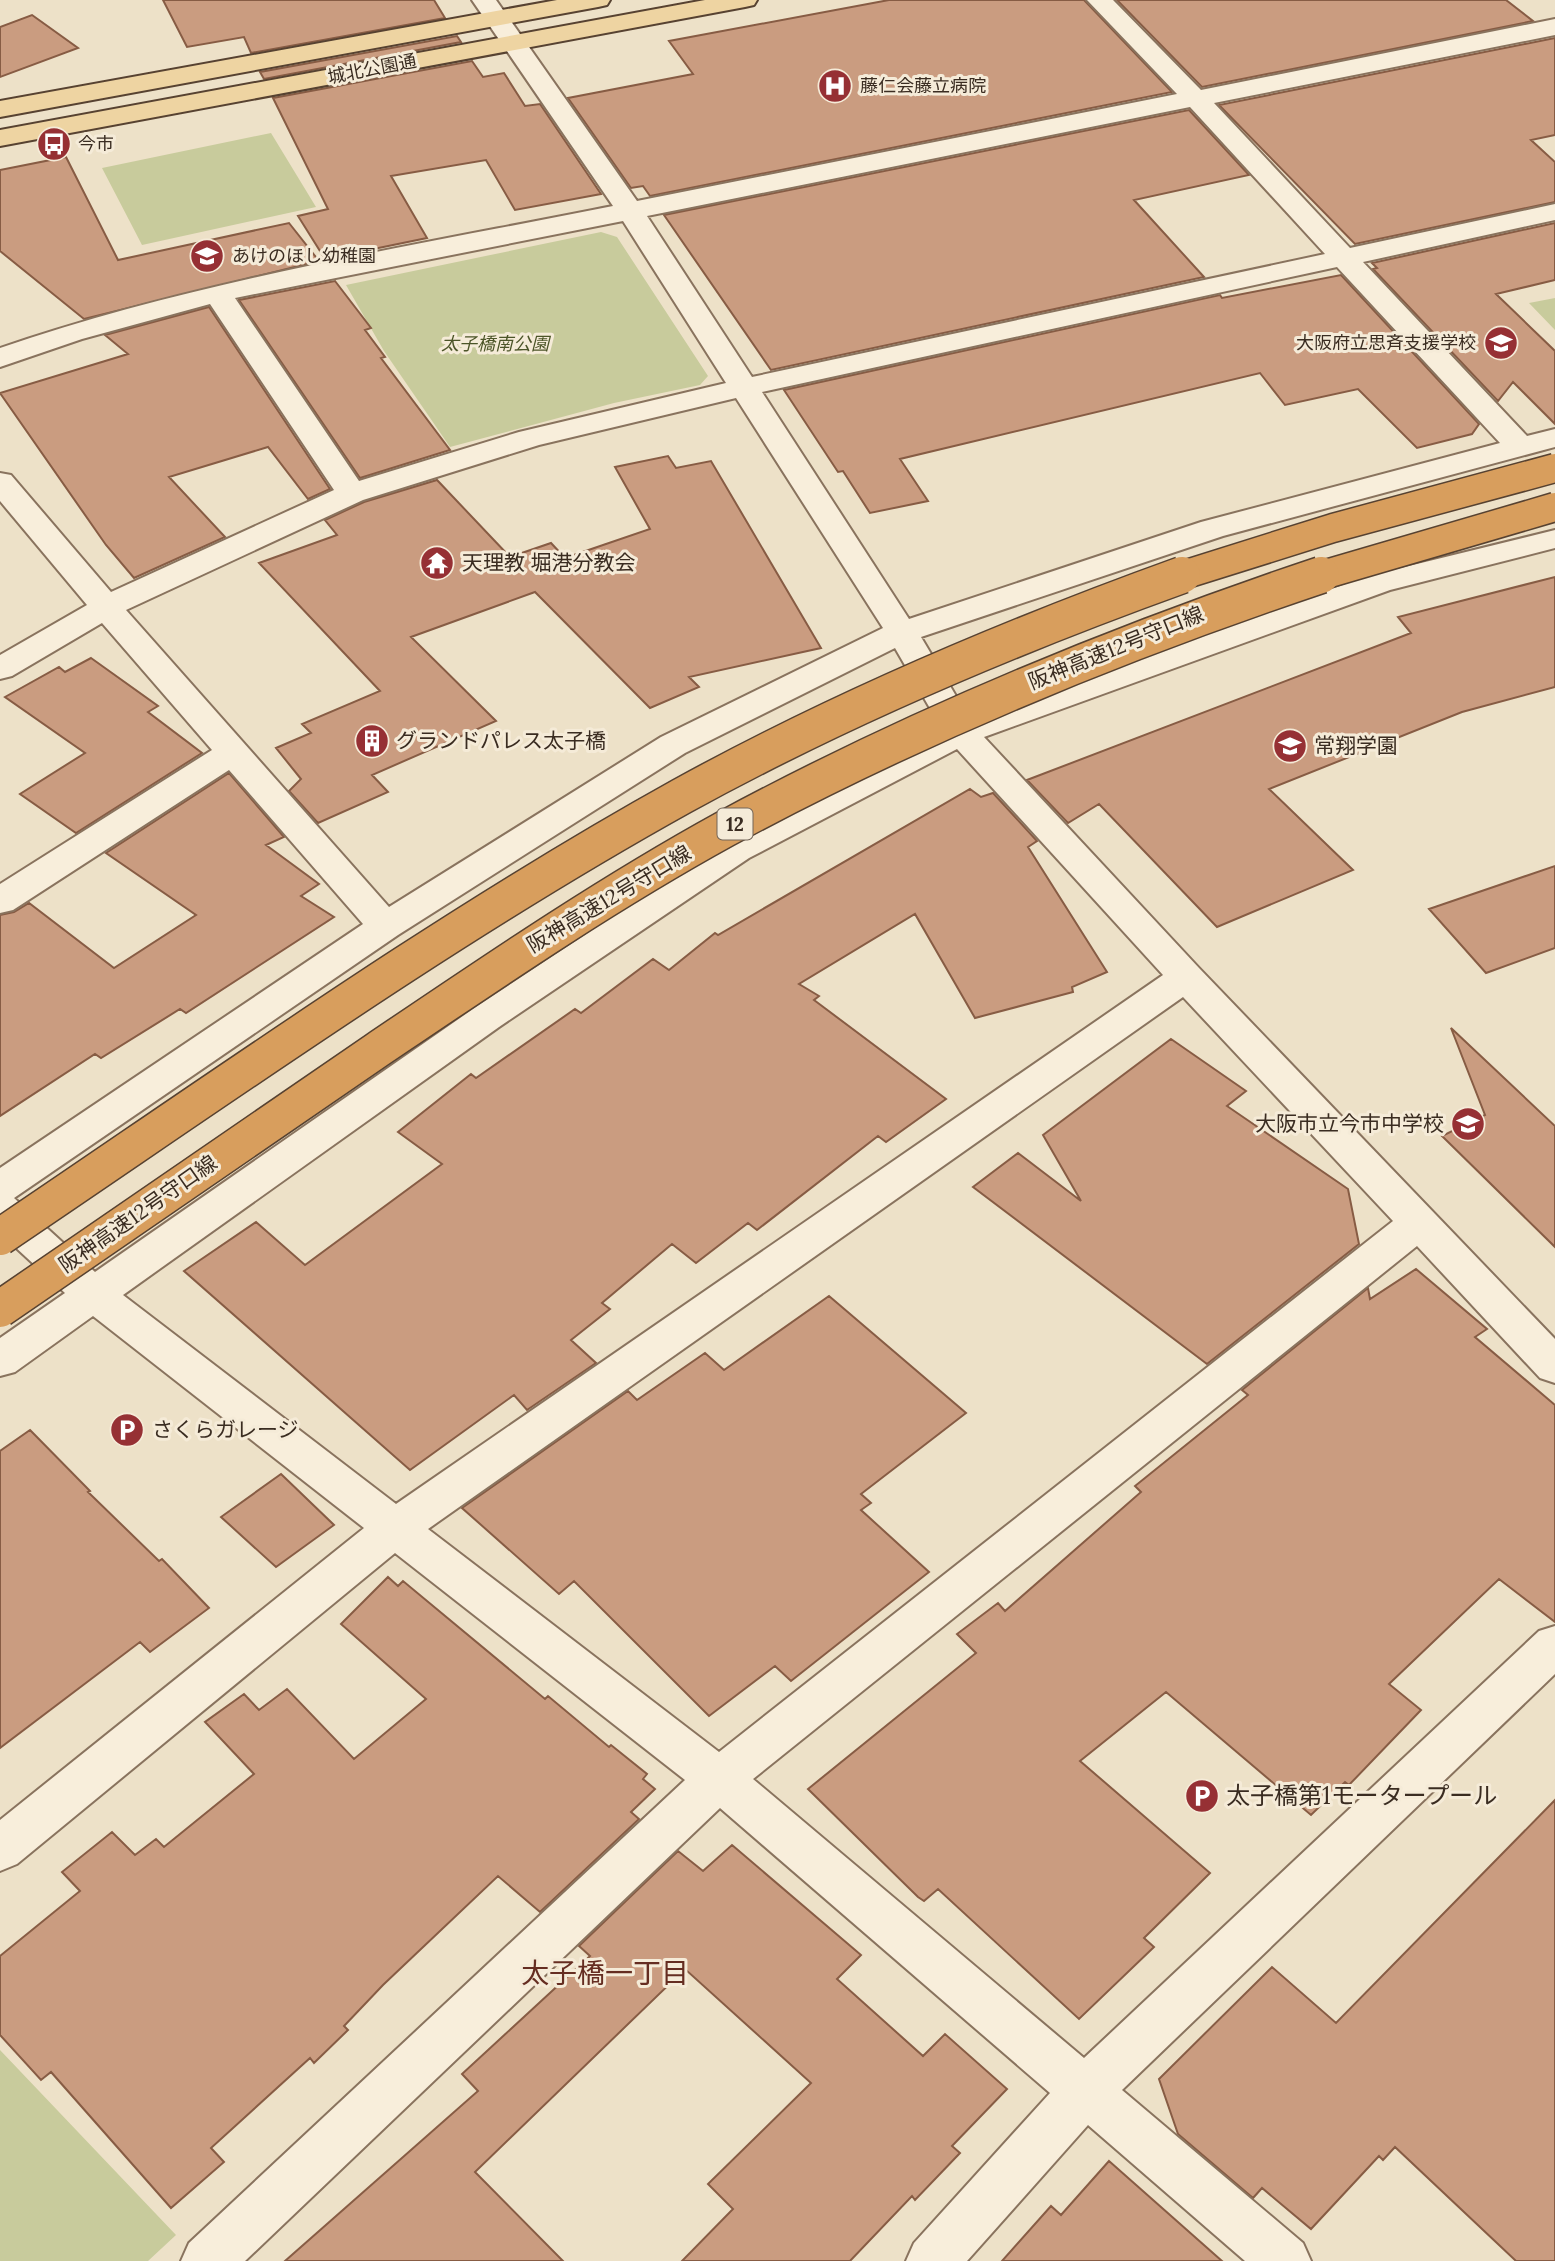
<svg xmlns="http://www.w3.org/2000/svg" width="1555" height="2261" font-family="Lora,'Noto Sans JP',serif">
<rect width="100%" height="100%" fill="#ede1c8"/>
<path fill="#c8cb9c" d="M 271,133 L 316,207 L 142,245 L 102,168 Z
M 601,232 L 617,237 L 708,376 L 700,385 L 614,403 L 450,447 L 384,351 L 346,285 Z
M 1555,298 L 1555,330 L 1529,303 Z
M 0,2050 L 176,2235 L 148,2261 L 0,2261 Z"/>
<path fill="#ca9c80" stroke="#875c44" stroke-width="2" d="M 163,0 L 434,0 L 445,18 L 251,53 L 244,37 L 187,47 Z
M 889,0 L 1084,0 L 1172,92 L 650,196 L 643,186 L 631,188 L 568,98 L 693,74 L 669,41 Z
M 1117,0 L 1506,0 L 1533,21 L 1202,87 Z
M 32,15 L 78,48 L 0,77 L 0,27 Z
M 457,36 L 461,42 L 264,79 L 260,72 Z
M 1555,38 L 1555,135 L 1531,140 L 1555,162 L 1555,202 L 1355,244 L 1219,105 Z
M 472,61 L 483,77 L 504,73 L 525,106 L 540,104 L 601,194 L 515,210 L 486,160 L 391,176 L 427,238 L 325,259 L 298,216 L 328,209 L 273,98 Z
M 1189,110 L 1249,175 L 1134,200 L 1204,277 L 771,370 L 664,215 Z
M 66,157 L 118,260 L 289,223 L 319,261 L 84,319 L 0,251 L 0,170 Z
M 1555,223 L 1555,280 L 1496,294 L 1555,351 L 1555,424 L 1513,382 L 1498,401 L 1373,269 L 1377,268 L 1372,263 Z
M 1341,275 L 1479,424 L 1472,434 L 1417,448 L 1358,389 L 1285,405 L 1260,373 L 900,459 L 928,501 L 870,513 L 843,471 L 838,472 L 784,390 L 1220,295 L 1222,298 Z
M 335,281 L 371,328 L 365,330 L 385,357 L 381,358 L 450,450 L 360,478 L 239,300 Z
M 209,307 L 330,489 L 308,499 L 268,447 L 169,477 L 225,537 L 134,578 L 106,545 L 0,393 L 128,354 L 105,335 Z
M 668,456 L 676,468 L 711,461 L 821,648 L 689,677 L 699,687 L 650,708 L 535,592 L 411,637 L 496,721 L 372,775 L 388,792 L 318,823 L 289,791 L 301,779 L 276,748 L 311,733 L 302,724 L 380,691 L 259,563 L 337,535 L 325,520 L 364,502 L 437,480 L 510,557 L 551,543 L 565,558 L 650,529 L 615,467 Z
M 1555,577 L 1555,687 L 1462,712 L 1269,789 L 1353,870 L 1217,927 L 1099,804 L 1068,823 L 1027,780 L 1411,633 L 1398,617 Z
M 91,658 L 158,706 L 148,712 L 202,753 L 76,833 L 20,794 L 85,753 L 5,697 L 59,667 L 65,672 Z
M 229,773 L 284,837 L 266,845 L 319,884 L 301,896 L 334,917 L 186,1013 L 180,1009 L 101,1058 L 95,1054 L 0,1116 L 0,915 L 14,912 L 29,903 L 114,968 L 196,915 L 106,853 Z
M 970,789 L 981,797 L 993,793 L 1037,841 L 1028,847 L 1107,972 L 1072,987 L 1073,992 L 975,1018 L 915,914 L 799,984 L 819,996 L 814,1000 L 946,1099 L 886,1142 L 878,1136 L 757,1230 L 748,1223 L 696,1263 L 672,1244 L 602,1303 L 610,1309 L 571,1340 L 596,1363 L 527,1410 L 514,1395 L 410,1470 L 184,1271 L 256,1222 L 305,1265 L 442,1164 L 398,1132 L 471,1074 L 476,1078 L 575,1009 L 581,1013 L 653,959 L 669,970 L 715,933 L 718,935 Z
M 1555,866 L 1555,948 L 1486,973 L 1429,909 Z
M 1451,1028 L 1555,1126 L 1555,1247 L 1442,1136 L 1485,1115 Z
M 1171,1039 L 1246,1091 L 1227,1106 L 1348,1189 L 1359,1244 L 1207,1364 L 973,1187 L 1018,1153 L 1081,1201 L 1043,1135 Z
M 1416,1269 L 1487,1329 L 1475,1337 L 1555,1405 L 1555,1622 L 1499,1579 L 1389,1684 L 1421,1710 L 1349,1785 L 1345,1782 L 1311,1815 L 1166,1692 L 1080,1761 L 1210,1873 L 1144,1938 L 1154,1947 L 1079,2019 L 938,1889 L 924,1901 L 918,1897 L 808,1789 L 976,1653 L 957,1634 L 998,1603 L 1005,1611 L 1141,1492 L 1135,1486 L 1248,1395 L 1242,1390 L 1368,1288 L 1370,1299 Z
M 829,1296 L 966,1413 L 861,1494 L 871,1503 L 861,1510 L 929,1572 L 791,1681 L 775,1666 L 709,1716 L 574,1581 L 559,1594 L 462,1508 L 628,1391 L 637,1400 L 705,1353 L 724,1370 Z
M 30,1430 L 90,1491 L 88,1492 L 159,1561 L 162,1559 L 209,1608 L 150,1652 L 140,1642 L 0,1748 L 0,1451 Z
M 281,1474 L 334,1525 L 276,1567 L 221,1517 Z
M 388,1577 L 398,1586 L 403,1581 L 545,1699 L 548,1696 L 609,1747 L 611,1745 L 647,1774 L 643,1779 L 655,1789 L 631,1812 L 639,1819 L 540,1912 L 498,1876 L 383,1985 L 344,2026 L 348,2030 L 314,2063 L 310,2058 L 211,2148 L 224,2162 L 171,2208 L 51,2072 L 41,2080 L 0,2035 L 0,1956 L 80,1891 L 62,1872 L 112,1832 L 135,1855 L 156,1839 L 164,1847 L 254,1774 L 205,1722 L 244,1694 L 259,1710 L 287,1689 L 354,1759 L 426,1699 L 341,1624 Z
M 1555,1800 L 1555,2261 L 1516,2261 L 1395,2147 L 1383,2160 L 1379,2156 L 1311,2229 L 1262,2188 L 1253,2198 L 1178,2134 L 1159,2079 L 1272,1967 L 1336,2023 Z
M 732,1845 L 861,1955 L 837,1979 L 923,2056 L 945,2034 L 1007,2089 L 952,2146 L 960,2153 L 915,2200 L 912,2196 L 850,2261 L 682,2261 L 733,2209 L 708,2184 L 811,2083 L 685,1969 L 475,2172 L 563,2261 L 285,2261 L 478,2091 L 462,2074 L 590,1956 L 579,1946 L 678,1851 L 703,1871 Z
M 1109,2161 L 1222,2261 L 1002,2261 L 1051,2206 L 1061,2215 Z"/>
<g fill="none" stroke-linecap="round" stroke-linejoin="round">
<g stroke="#89735e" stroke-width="4">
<path id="minor" d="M 472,0 L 496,0 L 637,201 L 1177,94 L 1087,0 L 1113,0 L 1201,90 L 1555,19 L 1555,35 L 1214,103 L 1350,248 L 1555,204 L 1555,220 L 1363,262 L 1527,436 L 1555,429 L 1555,447 L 1223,536 L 921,637 L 969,718 L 1368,576 L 1555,530 L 1555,548 L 1390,590 L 984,737 L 1199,968 L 1555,1339 L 1555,1383 L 1540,1378 L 1417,1246 L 753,1779 L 1084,2058 L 1539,1631 L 1555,1626 L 1555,1674 L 1122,2090 L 1303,2243 L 1311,2261 L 1245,2261 L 1088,2125 L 967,2261 L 906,2261 L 914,2243 L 1050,2093 L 720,1808 L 245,2261 L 181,2261 L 189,2243 L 685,1780 L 395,1553 L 17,1864 L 0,1871 L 0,1820 L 364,1528 L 93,1316 L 15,1372 L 0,1376 L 0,1338 L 65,1293 L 0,1233 L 0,1168 L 363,924 L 229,770 L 13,910 L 0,913 L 0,884 L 212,750 L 102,623 L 12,676 L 0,679 L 0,655 L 87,605 L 0,501 L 0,473 L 11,475 L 111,592 L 334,490 L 210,304 L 82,339 L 0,367 L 0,348 C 199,280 407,247 613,206 ZM 1190,107 L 1325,254 L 752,377 L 647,216 ZM 623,221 L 726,383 L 519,432 L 359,481 L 235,298 ZM 1337,267 L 1500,443 L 1201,522 L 909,619 L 762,392 ZM 736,398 L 883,628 L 661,737 L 389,907 L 126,610 L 363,500 L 539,445 ZM 895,648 L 942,729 L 725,842 L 473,1009 L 95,1272 L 14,1198 L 398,935 L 685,753 ZM 957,749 L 1163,975 L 396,1504 L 123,1295 L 499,1027 L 749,858 ZM 1183,997 L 1393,1221 L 719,1752 L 428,1529 Z"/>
</g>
<g stroke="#574231" stroke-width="4">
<path id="major" d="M 557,0 L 610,0 L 607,5 L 598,7 L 0,117 L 0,101 Z
M 705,0 L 757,0 L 754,5 L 745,7 L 0,146 L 0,130 Z"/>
</g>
<use href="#minor" fill="#f8eedb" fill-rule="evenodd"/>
<use href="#major" fill="#eed4a2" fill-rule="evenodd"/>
<g stroke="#574231" stroke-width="31" stroke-linecap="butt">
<path id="highway-bridge-far1" d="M 1177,577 L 1333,528 L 1555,468
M 1316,577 L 1555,507"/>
</g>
<g stroke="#574231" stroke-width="39" stroke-linecap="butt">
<path id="highway-bridge" d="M 0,1237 C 224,1086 446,927 682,796 C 842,708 1010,637 1182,575
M 0,1309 C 125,1222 251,1136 377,1050 C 491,973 605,895 725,829 C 916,726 1115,644 1321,575"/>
</g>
<use href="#highway-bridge-far1" stroke="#d89e5d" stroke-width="28"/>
<use href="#highway-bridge" stroke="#d89e5d" stroke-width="36"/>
</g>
<defs>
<g id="hospital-disc" transform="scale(1.75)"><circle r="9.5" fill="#963034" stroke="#f5ebd8"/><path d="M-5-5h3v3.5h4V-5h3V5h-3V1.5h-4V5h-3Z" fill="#fff"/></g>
<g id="bus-disc" transform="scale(1.75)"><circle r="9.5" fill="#963034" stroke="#f5ebd8"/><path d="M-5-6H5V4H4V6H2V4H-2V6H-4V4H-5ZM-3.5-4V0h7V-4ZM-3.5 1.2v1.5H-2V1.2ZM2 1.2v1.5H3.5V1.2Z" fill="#fff"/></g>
<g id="school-disc" transform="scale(1.75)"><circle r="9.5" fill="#963034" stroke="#f5ebd8"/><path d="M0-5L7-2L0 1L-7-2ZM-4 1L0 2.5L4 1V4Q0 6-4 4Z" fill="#fff"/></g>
<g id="temple-disc" transform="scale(1.75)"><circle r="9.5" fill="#963034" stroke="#f5ebd8"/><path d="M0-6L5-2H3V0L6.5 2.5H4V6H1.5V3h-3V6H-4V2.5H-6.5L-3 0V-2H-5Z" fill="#fff"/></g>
<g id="building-disc" transform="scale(1.75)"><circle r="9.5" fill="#963034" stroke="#f5ebd8"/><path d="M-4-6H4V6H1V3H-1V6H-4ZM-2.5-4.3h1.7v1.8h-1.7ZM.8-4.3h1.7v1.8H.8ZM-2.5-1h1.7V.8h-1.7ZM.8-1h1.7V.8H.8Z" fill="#fff"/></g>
<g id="parking-disc" transform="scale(1.75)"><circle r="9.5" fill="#963034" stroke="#f5ebd8"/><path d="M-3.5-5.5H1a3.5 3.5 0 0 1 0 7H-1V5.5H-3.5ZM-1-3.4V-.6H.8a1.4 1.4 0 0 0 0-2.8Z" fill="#fff"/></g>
</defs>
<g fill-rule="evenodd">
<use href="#hospital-disc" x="835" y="86"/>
<use href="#bus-disc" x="54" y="144"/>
<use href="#school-disc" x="207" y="256"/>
<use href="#school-disc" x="1501" y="343"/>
<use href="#temple-disc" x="437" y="563"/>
<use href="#building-disc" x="372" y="741"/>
<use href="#school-disc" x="1290" y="746"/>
<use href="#school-disc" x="1468" y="1124"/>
<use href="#parking-disc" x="127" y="1430"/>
<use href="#parking-disc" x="1202" y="1796"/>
</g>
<g text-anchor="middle" stroke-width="6" stroke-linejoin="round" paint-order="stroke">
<g font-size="18" fill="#3a2c21" stroke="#f5ebd8">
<text transform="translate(372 69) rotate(-11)" y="6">城北公園通</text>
</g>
<g font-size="18" fill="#3a2c21" stroke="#f5ebd8" text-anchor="start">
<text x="860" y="92">藤仁会藤立病院</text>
<text x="78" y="150">今市</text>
<text x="232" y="262">あけのほし幼稚園</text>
<text x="1476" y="349" text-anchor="end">大阪府立思斉支援学校</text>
</g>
<g font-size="18" font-style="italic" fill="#4c5528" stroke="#f5ebd8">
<text x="495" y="350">太子橋南公園</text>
</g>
<rect fill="#f5ebd8" stroke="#726558" stroke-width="2" x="717.5" y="808.5" width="35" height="31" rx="5"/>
<g font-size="19" font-weight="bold" fill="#3a2c21">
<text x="735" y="831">12</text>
</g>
<g font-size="21" fill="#3a2c21" stroke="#f5ebd8" text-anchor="start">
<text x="462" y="570">天理教 堀港分教会</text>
<text x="396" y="748">グランドパレス太子橋</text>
<text x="1314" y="753">常翔学園</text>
<text x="1444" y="1131" text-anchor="end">大阪市立今市中学校</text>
<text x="152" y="1437">さくらガレージ</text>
</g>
<g font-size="21" fill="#3a2c21" stroke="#f5ebd8">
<text transform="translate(1116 648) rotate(-22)" y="7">阪神高速12号守口線</text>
<text transform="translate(609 899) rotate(-31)" y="7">阪神高速12号守口線</text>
<text transform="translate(138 1214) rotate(-35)" y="7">阪神高速12号守口線</text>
</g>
<g font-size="24" fill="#3a2c21" stroke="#f5ebd8" text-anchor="start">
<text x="1226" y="1804">太子橋第1モータープール</text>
</g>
<g font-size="28" fill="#652d21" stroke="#f5ebd8">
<text x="605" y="1983">太子橋一丁目</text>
</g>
</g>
</svg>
